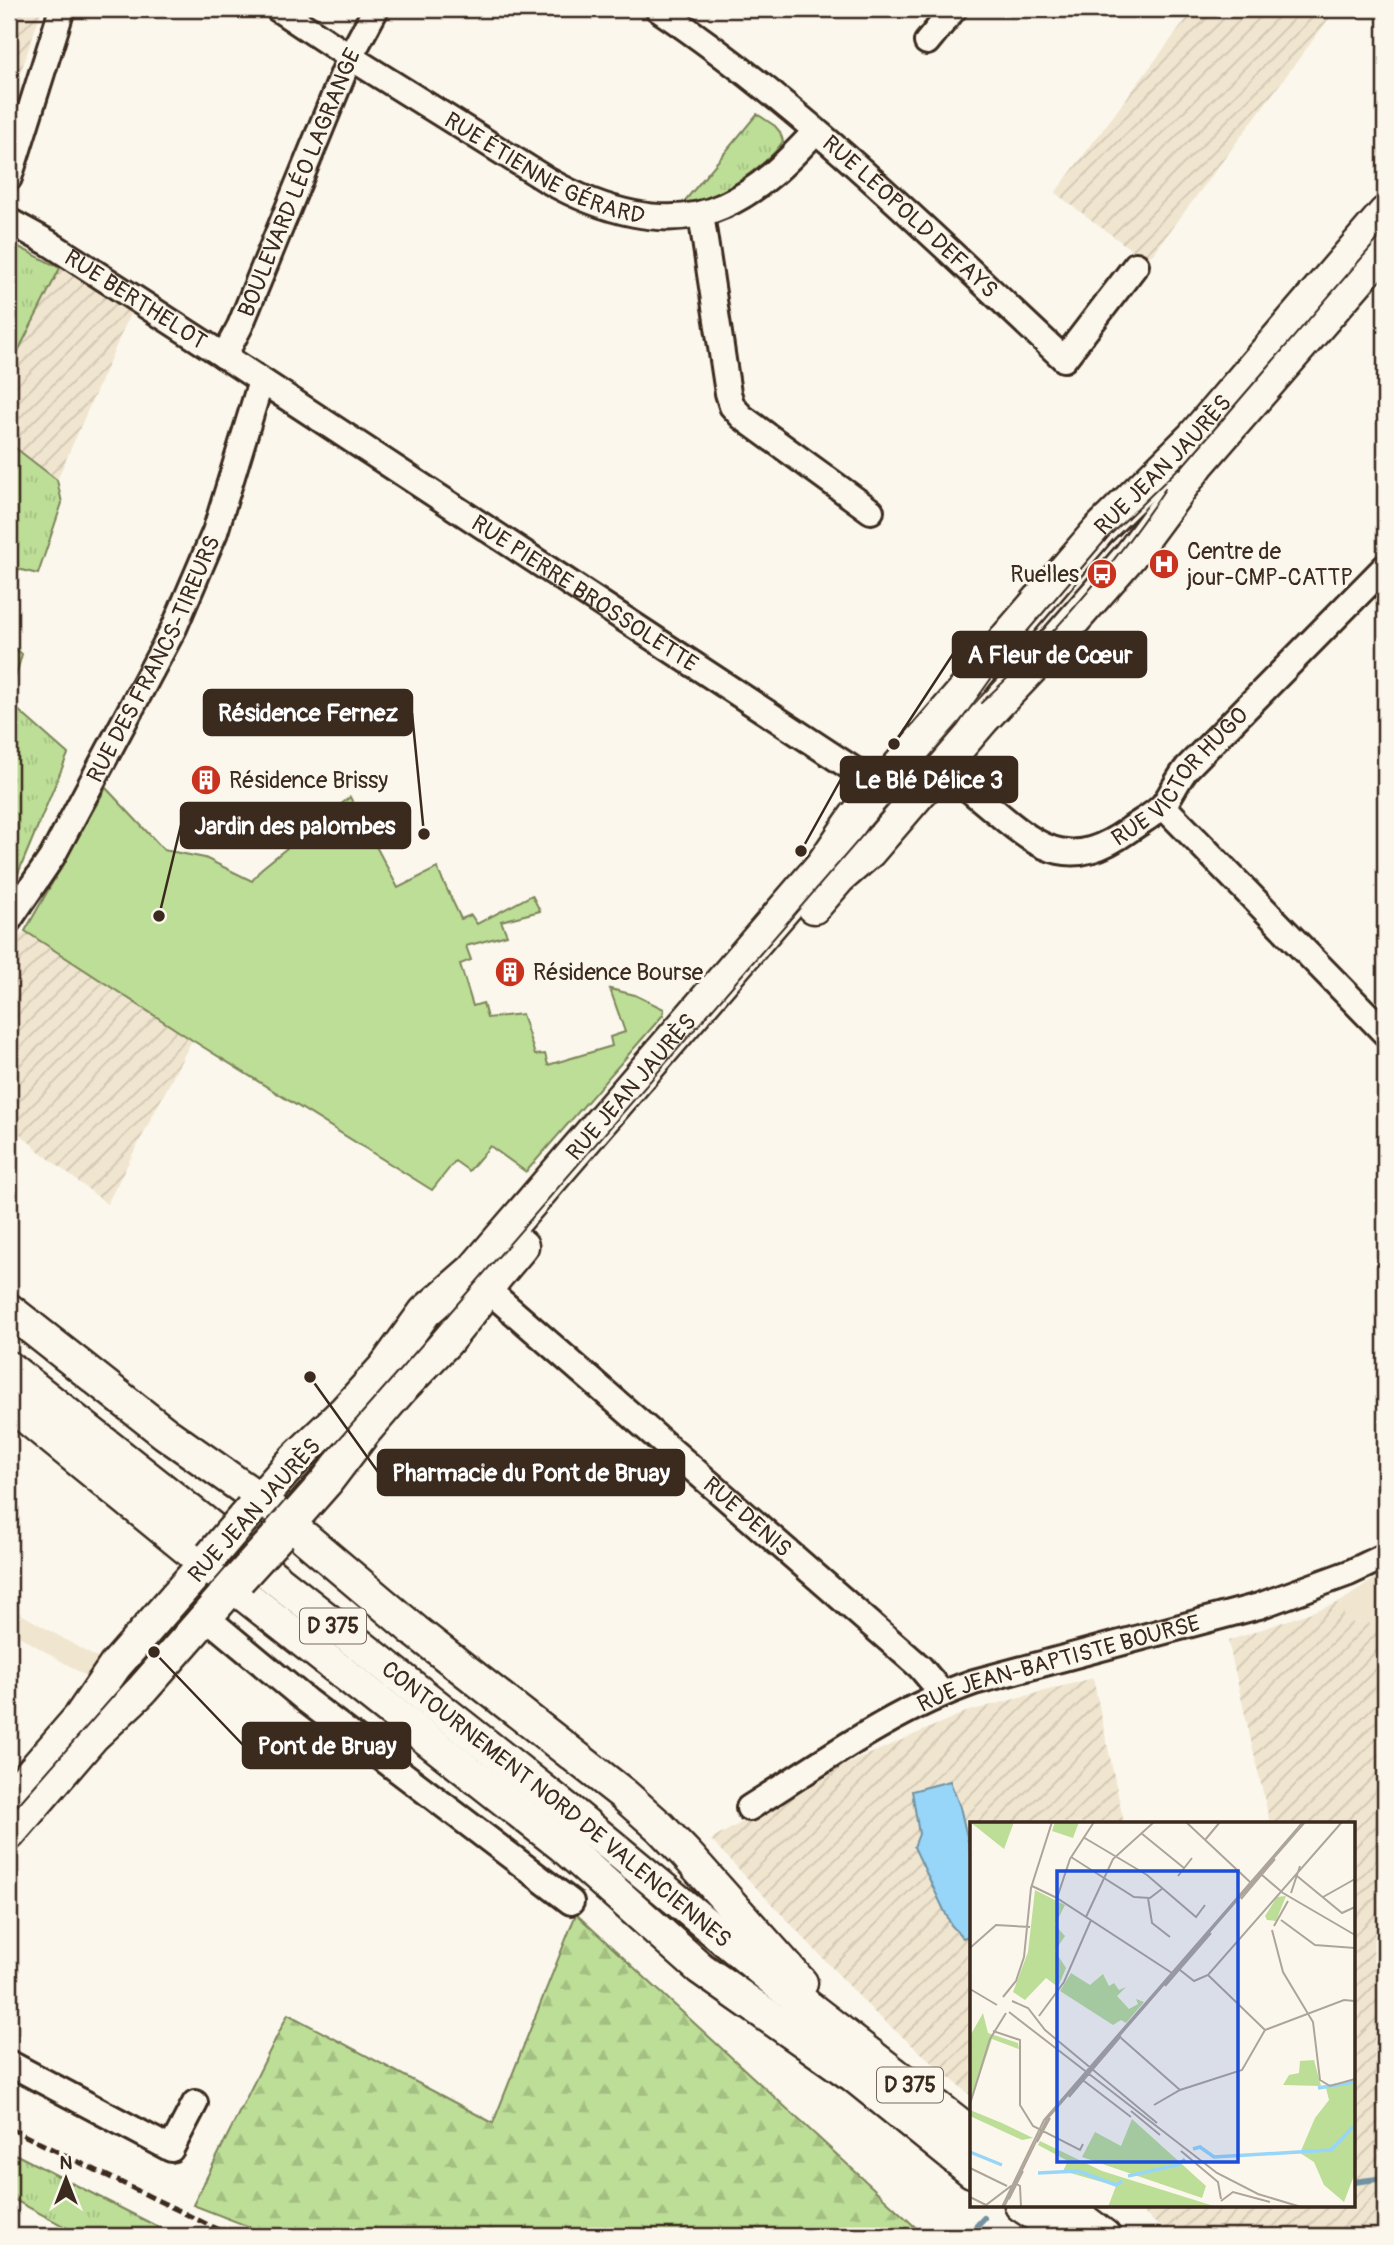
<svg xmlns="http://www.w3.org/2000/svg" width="1394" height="2245" font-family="Pangolin,sans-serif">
<defs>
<pattern id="industrial-furrows" width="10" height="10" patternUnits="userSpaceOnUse" patternTransform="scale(1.75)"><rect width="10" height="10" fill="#f0e5cf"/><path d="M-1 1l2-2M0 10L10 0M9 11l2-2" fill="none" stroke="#cfc5b1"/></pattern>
<pattern id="grass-tufts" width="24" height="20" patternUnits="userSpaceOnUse" patternTransform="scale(1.75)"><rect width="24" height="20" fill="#bdde97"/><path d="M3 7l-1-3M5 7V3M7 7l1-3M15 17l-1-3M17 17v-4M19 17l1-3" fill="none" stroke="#a3bf82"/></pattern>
<pattern id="forest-firs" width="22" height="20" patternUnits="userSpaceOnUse" patternTransform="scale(1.75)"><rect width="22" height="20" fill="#bdde97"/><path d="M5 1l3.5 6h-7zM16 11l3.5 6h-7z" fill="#a3bf82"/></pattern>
</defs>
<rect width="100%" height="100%" fill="#fbf7ec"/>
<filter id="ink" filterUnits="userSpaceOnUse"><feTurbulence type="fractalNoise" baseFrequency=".0143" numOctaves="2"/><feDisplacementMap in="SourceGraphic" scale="14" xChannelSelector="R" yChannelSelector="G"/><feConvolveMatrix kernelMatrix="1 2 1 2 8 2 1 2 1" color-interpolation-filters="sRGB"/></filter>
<g filter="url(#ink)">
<path fill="#f0e5cf" d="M 1385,1572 L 1385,1624 L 1345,1622 L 1340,1602 Z
M 9,1607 L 102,1661 L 88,1677 L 9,1630 Z"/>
<path fill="url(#industrial-furrows)" d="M 9,9 L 42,9 L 9,106 Z
M 1194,9 L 1336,9 L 1153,254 L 1144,259 L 1055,193 Z
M 60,268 L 131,312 L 57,480 L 9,443 L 9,369 Z
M 25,931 L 192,1040 L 107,1204 L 39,1151 L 9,1124 L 9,1046 L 15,1038 L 9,1030 L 9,999 L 15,989 L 9,984 L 9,946 Z
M 1340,1602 L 1346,1622 L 1385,1624 L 1385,2236 L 1171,2236 L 1134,2205 L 1354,2205 L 1354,1823 L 1270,1823 L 1228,1641 Z
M 1093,1678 L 1124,1823 L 972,1823 L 972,2097 L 874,2012 L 711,1840 L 831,1771 L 966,1712 Z"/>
<path fill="url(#grass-tufts)" stroke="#7c845a" stroke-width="2" d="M 757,114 L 775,126 L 780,132 L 783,141 C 772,160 731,189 711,197 C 703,201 692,201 683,203 Z
M 9,242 L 60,268 L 9,369 Z
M 9,443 L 57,480 L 62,503 L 38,574 L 9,567 Z
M 9,643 L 22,654 L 9,700 Z
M 9,702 L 68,754 L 9,895 Z
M 9,2151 L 164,2230 L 178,2236 L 82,2236 L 9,2197 Z"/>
<path fill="url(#forest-firs)" stroke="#7c845a" stroke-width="2" d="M 576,1914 L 925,2236 L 273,2236 L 193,2205 L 288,2014 L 493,2123 Z"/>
<path fill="#bdde97" stroke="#7c845a" stroke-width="2" d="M 106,788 L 164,850 L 205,858 L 252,881 L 261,869 L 350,797 L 398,888 L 437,868 L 461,919 L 471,915 L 477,924 L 532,895 L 540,911 L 501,921 L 507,935 L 466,946 L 471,960 L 460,964 L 473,1006 L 483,1003 L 487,1018 L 522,1014 L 535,1055 L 545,1054 L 548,1065 L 612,1046 L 610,1037 L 625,1032 L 610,989 L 635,995 L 664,1009 L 663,1015 L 526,1172 L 490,1146 L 469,1171 L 455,1161 L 432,1190 L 192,1040 L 25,931 Z"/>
<path fill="#97d6f8" stroke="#7291a1" stroke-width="2" d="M 950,1781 L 960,1807 L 972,1858 L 972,1935 L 963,1938 L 951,1925 L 914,1847 L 919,1834 L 912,1791 Z"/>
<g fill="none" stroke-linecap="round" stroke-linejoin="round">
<path stroke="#7291a1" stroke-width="6" d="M 1354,2182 L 1385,2178
M 967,2236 L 984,2218"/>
<g stroke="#3b2a1e" stroke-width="30">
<g id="minor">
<path id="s1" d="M 278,9 L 350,57 L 547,180 C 598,209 667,232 723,206 C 760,190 788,161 815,132"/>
<path id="s2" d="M 658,9 C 805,108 934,238 1064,359 L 1136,265"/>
<path d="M 927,42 L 954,9"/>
<path d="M 9,178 L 62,9"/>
<path d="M 701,214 L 728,393 L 732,406 L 742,417 L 871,511"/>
<path id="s3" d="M 9,221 L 49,243 L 224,356 L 909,806"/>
<path id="s4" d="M 224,356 L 240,326 L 350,57 L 376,9"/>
<path id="s5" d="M 943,767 C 960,782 978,797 996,812 C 1043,852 1073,870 1129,830 C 1140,822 1156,814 1164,804 C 1172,793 1178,779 1187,768 L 1385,567"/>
<path d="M 1163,806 L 1385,1033"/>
<path id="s6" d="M 9,920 L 52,857 L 174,628 L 215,532 L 261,381"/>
<path id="s7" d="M 487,1289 L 920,1667 L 942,1693"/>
<path d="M 206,1617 L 307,1701 L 571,1902"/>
<path id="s8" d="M 749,1808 C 821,1763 893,1710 974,1682 L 1259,1606 L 1349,1573 L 1385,1556"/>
<path d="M 9,2063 L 171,2149 L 195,2103"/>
</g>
</g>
<g stroke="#3b2a1e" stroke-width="37">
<g id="major">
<path d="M 814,907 L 839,878 L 869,852 L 983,719 L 1041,658 L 1130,556 L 1199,463 L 1385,249"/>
<path d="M 9,1310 L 165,1433 L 259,1499 L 415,1631 L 623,1794 L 660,1827 L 686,1854 L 801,1983"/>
<path id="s9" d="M 9,1368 L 573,1814 L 776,1982 L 972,2134"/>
<path d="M 9,1403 L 233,1586 L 563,1846 L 700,1968 L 848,2072"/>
<path id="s10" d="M 251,1509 L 296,1458 L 345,1411 L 385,1367 L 425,1312 L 473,1270 L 822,865 L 855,817 L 963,692 L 1002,643 L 1099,530 L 1193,437 L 1385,213"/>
<path d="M 280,1534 L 326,1482 L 364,1432 L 400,1390 L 447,1341 L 476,1305 L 495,1278 L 522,1246"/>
<path d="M 9,1799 L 80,1717 L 115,1666 L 211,1556"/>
<path d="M 9,1834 L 93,1736 L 141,1691 L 239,1579"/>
<path d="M 832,2058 L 972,2171"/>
<path d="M 1021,2205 L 1067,2236"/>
<path d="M 1063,2205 L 1104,2236"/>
</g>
</g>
<use href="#minor" stroke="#fbf7ec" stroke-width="24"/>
<use href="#major" stroke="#fbf7ec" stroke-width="32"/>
<path stroke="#3b2a1e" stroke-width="2" d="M 1180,469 L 1385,231
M 981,703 C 1051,639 1113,567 1165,489
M 9,1815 L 434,1331 L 958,725 L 1013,648 L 1108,537 L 1184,463"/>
<path stroke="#3b2a1e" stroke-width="5" stroke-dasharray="10 5" stroke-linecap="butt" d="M 9,2128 L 231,2236"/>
<g stroke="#3b2a1e" stroke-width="37" stroke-linecap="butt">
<path id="major-bridge" d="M 211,1556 L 251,1509
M 239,1579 L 280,1534"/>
</g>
<use href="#major-bridge" stroke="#fbf7ec" stroke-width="32"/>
</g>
</g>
<defs>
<g id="hospital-disc" transform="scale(1.575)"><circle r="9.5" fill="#c8321e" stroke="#fbf7ec"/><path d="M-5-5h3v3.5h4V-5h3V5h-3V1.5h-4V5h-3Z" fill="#fff"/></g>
<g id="bus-disc" transform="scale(1.575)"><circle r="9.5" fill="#c8321e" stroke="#fbf7ec"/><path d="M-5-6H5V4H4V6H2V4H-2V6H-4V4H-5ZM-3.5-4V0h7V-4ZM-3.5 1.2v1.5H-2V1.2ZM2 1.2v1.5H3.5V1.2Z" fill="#fff"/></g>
<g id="building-disc" transform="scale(1.575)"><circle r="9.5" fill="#c8321e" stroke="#fbf7ec"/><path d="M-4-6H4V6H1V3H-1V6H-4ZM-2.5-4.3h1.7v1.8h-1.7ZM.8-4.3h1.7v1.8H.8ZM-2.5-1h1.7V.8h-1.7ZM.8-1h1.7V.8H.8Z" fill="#fff"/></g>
</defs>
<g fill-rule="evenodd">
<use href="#hospital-disc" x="1164" y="564"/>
<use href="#bus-disc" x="1102" y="574"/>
<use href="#building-disc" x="206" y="780"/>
<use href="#building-disc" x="510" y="972"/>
</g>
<g text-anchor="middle" stroke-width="6" stroke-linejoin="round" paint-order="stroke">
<g fill="#fbf7ec" stroke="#75685c" stroke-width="2">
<rect x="300" y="1608.5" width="66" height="35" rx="5"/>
<rect x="877" y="2067.5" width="66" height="35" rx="5"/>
</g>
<g font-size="21" font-weight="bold" fill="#3b2a1e">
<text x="333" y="1633">D 375</text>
<text x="910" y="2092">D 375</text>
</g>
<g font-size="23" fill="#3b2a1e" stroke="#fbf7ec">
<text dy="8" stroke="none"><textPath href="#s1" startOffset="312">RUE ÉTIENNE GÉRARD</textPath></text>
<text dy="8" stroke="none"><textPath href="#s4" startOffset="189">BOULEVARD LÉO LAGRANGE</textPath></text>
<text dy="8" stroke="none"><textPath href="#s2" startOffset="327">RUE LÉOPOLD DEFAYS</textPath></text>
<text dy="8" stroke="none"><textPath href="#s3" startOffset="149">RUE BERTHELOT</textPath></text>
<text dy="8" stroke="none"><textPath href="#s10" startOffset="1388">RUE JEAN JAURÈS</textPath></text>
<text dy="8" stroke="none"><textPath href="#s3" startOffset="686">RUE PIERRE BROSSOLETTE</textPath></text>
<text dy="8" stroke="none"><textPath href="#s6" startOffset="299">RUE DES FRANCS-TIREURS</textPath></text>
<text dy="8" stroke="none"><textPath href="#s5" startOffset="294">RUE VICTOR HUGO</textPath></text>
<text dy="8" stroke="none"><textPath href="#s10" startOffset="569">RUE JEAN JAURÈS</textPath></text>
<text transform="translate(254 1510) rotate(-48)" y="8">RUE JEAN JAURÈS</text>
<text dy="8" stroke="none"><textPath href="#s7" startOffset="346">RUE DENIS</textPath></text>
<text dy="8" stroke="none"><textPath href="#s8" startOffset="345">RUE JEAN-BAPTISTE BOURSE</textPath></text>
<text dy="8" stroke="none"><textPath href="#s9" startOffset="700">CONTOURNEMENT NORD DE VALENCIENNES</textPath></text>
</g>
<g font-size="23" fill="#3b2a1e" stroke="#fbf7ec" text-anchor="start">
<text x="1187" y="559">Centre de<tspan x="1187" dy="26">jour-CMP-CATTP</tspan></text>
<text x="1079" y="582" text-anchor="end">Ruelles</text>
<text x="229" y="788">Résidence Brissy</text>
<text x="533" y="980">Résidence Bourse</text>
</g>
</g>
<g transform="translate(970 1822)">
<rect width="385" height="385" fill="#fbf7ec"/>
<path d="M 0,0 L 44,0 L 34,27 ZM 85,0 L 109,0 L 103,16 L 82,9 ZM 65,68 L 95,83 L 85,103 L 95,114 L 85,129 L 96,146 L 88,165 L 76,156 L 55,178 L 43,170 L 58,130 ZM 316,74 L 306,99 L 297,98 L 295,94 L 307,75 ZM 70,319 L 132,349 L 247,385 L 138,385 L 146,364 L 93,349 L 98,339 L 68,323 Z" fill="#bdde97"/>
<path d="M 13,191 L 18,211 L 48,221 L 49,227 L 22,217 L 0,283 L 0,214 ZM 344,238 L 351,264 L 313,263 L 319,253 L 329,251 L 330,239 ZM 385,260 L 385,351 L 374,380 L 354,363 L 344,340 L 330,331 L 345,296 L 359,278 L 356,266 ZM 0,288 L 32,301 L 63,316 L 52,318 L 0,294 ZM 162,297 L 236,364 L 232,376 L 112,335 L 125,310 L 151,324 Z" fill="#bdde97"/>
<path d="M 101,151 L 120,163 L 133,152 L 139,164 L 144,161 L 149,168 L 156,165 L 147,174 L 159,187 L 168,182 L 166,177 L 174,180 L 156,201 L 151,198 L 143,203 L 90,169 Z" fill="#bdde97"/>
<path fill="none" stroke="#97d6f8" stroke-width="3.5" d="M 348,266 L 385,260M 223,327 L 230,325 L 244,335 L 361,328 L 385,303M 0,330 L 32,343M 68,351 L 108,349 L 146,363 L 152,359M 158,354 L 208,343 L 215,337"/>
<path fill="none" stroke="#aea59a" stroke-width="2" d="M 124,0 L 100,37 L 87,76 L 202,151M 216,0 L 280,60M 171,11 L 214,46M 113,15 L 177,53 L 226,95 L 235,83M 235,18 L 250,0M 101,35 L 164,75 L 180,76 L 193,66M 292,53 L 313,71 L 385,113M 208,54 L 222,36M 327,54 L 372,91 L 385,85M 62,64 L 87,76M 321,71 L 330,44M 353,75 L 385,57M 178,76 L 182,101 L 200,115M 271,77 L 305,37M 116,95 L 143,37 L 184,0M 311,98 L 345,123 L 385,126M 304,104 L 318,79M 302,108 L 313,150 L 343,200 L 350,258 L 360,264 L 385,257M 0,126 L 26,103 L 60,105M 210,148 L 224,159 L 238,153 L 372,0M 238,153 L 295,208M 195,164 L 241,111M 0,167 L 27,183M 33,175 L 46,159 L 54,135 L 61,66 L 82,0M 42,179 L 58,186 L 75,208 L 187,301M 39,190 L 247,351 L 288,372 L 331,385M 69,194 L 94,160 L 121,98M 295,208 L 374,178 L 385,179M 23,209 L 50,218 L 50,283 L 63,304 L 110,328 L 113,322M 151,216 L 210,268M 114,259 L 161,295M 99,275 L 151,214M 0,282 L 20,217 L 36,191M 184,283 L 210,268 L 272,248 L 295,208M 161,289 L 190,313M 67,320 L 80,296M 211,329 L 248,360 L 251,377M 0,346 L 37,364M 0,375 L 16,383 L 45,361 L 50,364 L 51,385M 39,377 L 53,349M 251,379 L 263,370 L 300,380M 32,385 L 74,298 L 333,0M 34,385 L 77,297 L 335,0"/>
<path fill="#1d4ed8" fill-opacity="0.15" stroke="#1d4ed8" stroke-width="3.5" d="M 87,49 L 268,49 L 268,340 L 87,340 Z"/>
<rect width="385" height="385" fill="none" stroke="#3b2a1e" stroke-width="3.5"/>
</g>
<path fill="none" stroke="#3b2a1e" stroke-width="2.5" d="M894 744L953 654M424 834L412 713M801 851L841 779M159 916L181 825M310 1377L378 1472M154 1652L243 1745"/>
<g fill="#3b2a1e" stroke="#fbf7ec" stroke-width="2.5">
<circle cx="894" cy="744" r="7"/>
<circle cx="424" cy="834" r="7"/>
<circle cx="801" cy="851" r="7"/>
<circle cx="159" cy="916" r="7"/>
<circle cx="310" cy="1377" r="7"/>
<circle cx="154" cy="1652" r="7"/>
</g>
<g fill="#3b2a1e" stroke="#3b2a1e" stroke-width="2.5">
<rect x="953" y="632" width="193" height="45" rx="7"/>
<rect x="204" y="690" width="208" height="45" rx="7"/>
<rect x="841" y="757" width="176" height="45" rx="7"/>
<rect x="181" y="803" width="229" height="45" rx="7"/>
<rect x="378" y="1450" width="306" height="45" rx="7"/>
<rect x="243" y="1723" width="167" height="45" rx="7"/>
</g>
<g font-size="24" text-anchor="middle" font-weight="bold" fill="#fff">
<text x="1050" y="663">A Fleur de Cœur</text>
<text x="308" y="721">Résidence Fernez</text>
<text x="929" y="788">Le Blé Délice 3</text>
<text x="295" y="834">Jardin des palombes</text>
<text x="531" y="1481">Pharmacie du Pont de Bruay</text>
<text x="327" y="1754">Pont de Bruay</text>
</g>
<rect width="1394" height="2245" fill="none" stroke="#fbf7ec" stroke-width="35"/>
<rect x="18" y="18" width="1359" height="2210" fill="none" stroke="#3b2a1e" stroke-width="2.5" filter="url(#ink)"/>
<g transform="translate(66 2179)" stroke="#fbf7ec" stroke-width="5" paint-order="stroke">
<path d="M0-5L12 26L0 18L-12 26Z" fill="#3b2a1e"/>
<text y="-10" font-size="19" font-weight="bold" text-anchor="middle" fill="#3b2a1e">N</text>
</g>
</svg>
